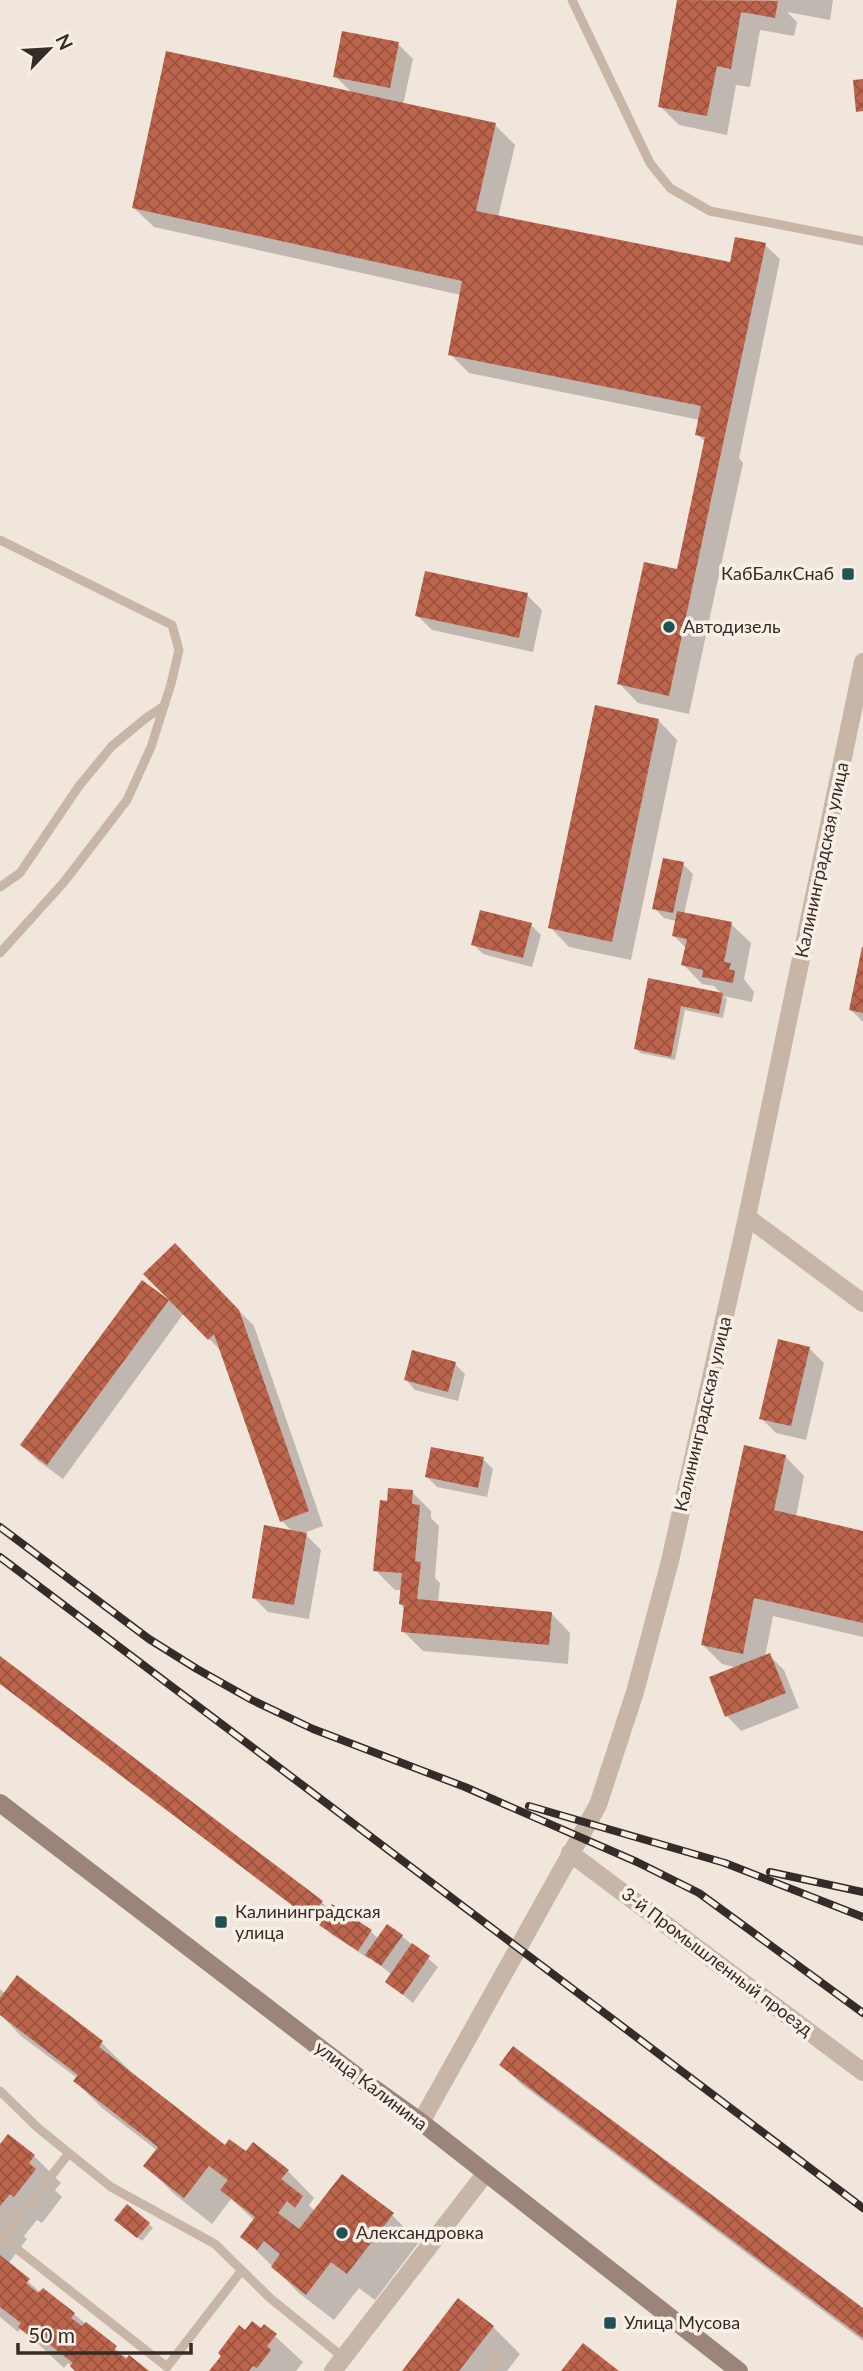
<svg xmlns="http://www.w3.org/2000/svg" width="863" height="2371" font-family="Lato,sans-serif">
<defs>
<pattern id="building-cross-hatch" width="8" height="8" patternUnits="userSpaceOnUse" patternTransform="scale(1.75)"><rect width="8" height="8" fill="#bd644c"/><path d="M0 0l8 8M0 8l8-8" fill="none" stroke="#9a533f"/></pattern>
</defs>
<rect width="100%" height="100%" fill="#f0e6dc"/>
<path fill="#0003" d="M 679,0 L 833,0 L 830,20 L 787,12 L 797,22 L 794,36 L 760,30 L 750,87 L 736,85 L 727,135 L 679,125 L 660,106 Z
M 398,44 L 413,59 L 403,105 L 495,125 L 515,145 L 498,217 L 729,264 L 765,245 L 780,259 L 739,458 L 743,463 L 689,714 L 638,703 L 619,683 L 678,571 L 706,443 L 697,434 L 700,420 L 469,373 L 450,354 L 461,295 L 154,227 L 134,208 L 352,93 L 335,76 Z
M 527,595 L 542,610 L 533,652 L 432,630 L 417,615 Z
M 658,720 L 677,740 L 631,960 L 569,947 L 550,927 Z
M 683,864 L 693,874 L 684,914 L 731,924 L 751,943 L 744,979 L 754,992 L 752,1002 L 723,996 L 727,999 L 723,1018 L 685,1010 L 675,1060 L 640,1053 L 636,1048 L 650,980 L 722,995 L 714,986 L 702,984 L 683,964 L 686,948 L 673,935 L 676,921 L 664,918 L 654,908 Z
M 531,925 L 541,935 L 532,967 L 483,954 L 473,944 Z
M 863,949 L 863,1022 L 851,1010 Z
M 175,1246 L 254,1326 L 323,1526 L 304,1533 L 321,1550 L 309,1619 L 268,1612 L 253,1597 L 293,1532 L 282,1521 L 223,1353 L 184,1313 L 63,1479 L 37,1460 L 22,1445 L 142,1282 L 171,1302 L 172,1301 Z
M 809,1348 L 824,1363 L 806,1440 L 776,1433 L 761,1418 Z
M 455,1364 L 465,1374 L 458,1401 L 415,1390 L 406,1380 Z
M 785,1456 L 804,1476 L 796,1517 L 863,1533 L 863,1637 L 773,1616 L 765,1657 L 769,1655 L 784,1670 L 799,1708 L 741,1731 L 727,1716 L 738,1668 L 722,1664 L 703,1645 Z
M 483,1459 L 493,1469 L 487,1497 L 437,1487 L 427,1477 Z
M 412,1492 L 431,1511 L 431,1518 L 439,1526 L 435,1578 L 440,1583 L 438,1603 L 551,1613 L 570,1633 L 568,1664 L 423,1651 L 403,1631 L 405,1609 L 400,1604 L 402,1590 L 395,1590 L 375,1570 L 388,1503 Z
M 0,1658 L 321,1902 L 326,1906 L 314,1922 L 0,1683 Z
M 321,1925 L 370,1931 L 379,1939 L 402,1936 L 438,1967 L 413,2003 L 387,1982 L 392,1975 L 370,1957 L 369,1959 L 331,1934 Z
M 18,1978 L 102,2043 L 129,2070 L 128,2072 L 226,2147 L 288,2171 L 314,2198 L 309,2205 L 315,2211 L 392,2215 L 419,2242 L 375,2300 L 359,2288 L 334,2320 L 300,2294 L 243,2237 L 255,2221 L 231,2199 L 212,2224 L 173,2193 L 146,2166 L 158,2151 L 102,2108 L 75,2081 L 77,2078 L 21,2036 L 0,2014 L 0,1989 L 5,1994 Z
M 502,2065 L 863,2311 L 863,2341 L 521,2084 Z
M 0,2146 L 34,2156 L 61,2183 L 55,2190 L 62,2197 L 42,2223 L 37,2220 L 24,2236 L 27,2239 L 8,2264 L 41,2293 L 74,2314 L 128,2359 L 146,2371 L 77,2371 L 68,2363 L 64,2368 L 21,2328 L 18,2332 L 0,2317 Z
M 121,2224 L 149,2224 L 153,2228 L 142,2241 Z
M 264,2326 L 303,2362 L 296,2371 L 211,2371 L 245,2332 L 261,2330 Z
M 493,2327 L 520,2354 L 507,2371 L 404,2371 Z"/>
<path fill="url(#building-cross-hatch)" d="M 677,0 L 778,1 L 775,18 L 741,12 L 731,69 L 717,66 L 707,116 L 658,107 Z
M 342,31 L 399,42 L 390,88 L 333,77 Z
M 166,51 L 496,123 L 476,211 L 730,262 L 735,237 L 766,243 L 669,696 L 617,684 L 644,562 L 677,569 L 705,437 L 695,435 L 701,406 L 448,355 L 462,281 L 132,208 Z
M 863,79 L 863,111 L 856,112 L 853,80 Z
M 425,571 L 528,593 L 519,638 L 415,616 Z
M 595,705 L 659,719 L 612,942 L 548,928 Z
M 663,858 L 684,862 L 673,913 L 652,909 Z
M 480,910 L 532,923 L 523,958 L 471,945 Z
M 677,911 L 732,922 L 724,962 L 731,963 L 729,969 L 735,971 L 733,983 L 702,977 L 703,970 L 681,965 L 687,939 L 672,936 Z
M 862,947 L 863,947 L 863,1013 L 849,1010 Z
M 648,978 L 723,993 L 719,1014 L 681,1006 L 671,1057 L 634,1049 Z
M 175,1243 L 239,1310 L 309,1511 L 280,1522 L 214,1334 L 208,1340 L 169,1300 L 47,1465 L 20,1445 L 142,1280 L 169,1300 L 143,1274 Z
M 778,1339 L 810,1347 L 791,1426 L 759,1419 Z
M 412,1350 L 456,1362 L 448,1392 L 404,1380 Z
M 744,1445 L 786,1455 L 774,1510 L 863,1531 L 863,1623 L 754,1598 L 743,1654 L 701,1645 Z
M 431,1447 L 484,1457 L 478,1488 L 425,1477 Z
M 388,1488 L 413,1490 L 412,1504 L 420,1505 L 415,1561 L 421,1562 L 417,1599 L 552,1612 L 549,1645 L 401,1632 L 404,1605 L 399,1604 L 402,1573 L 373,1571 L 380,1500 L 387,1501 Z
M 264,1525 L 307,1533 L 294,1605 L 252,1598 Z
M 770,1653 L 786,1693 L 725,1717 L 709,1677 Z
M 0,1656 L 323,1901 L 309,1918 L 0,1684 Z
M 332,1904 L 372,1930 L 358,1951 L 319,1925 Z
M 387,1924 L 403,1935 L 381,1966 L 365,1955 Z
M 412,1943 L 430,1956 L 403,1995 L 385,1982 Z
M 17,1975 L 103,2041 L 99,2047 L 225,2145 L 229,2139 L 246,2151 L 253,2142 L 289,2170 L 281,2179 L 303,2196 L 295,2208 L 287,2201 L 278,2213 L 299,2229 L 342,2174 L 394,2213 L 347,2274 L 331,2262 L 306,2295 L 271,2267 L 280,2254 L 264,2241 L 257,2250 L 240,2237 L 255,2217 L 220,2190 L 228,2180 L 209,2166 L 184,2198 L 143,2166 L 158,2147 L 73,2081 L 78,2075 L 0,2015 L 0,1998 Z
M 513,2046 L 863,2308 L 863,2338 L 499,2065 Z
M 8,2134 L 35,2155 L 29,2163 L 36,2169 L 14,2197 L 10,2194 L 0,2206 L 0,2144 Z
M 127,2204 L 150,2223 L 137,2238 L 114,2220 Z
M 0,2255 L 30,2279 L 26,2283 L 38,2293 L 43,2288 L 75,2313 L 71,2318 L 82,2326 L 86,2322 L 117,2346 L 114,2350 L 126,2359 L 129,2355 L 149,2371 L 75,2371 L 70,2366 L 73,2363 L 40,2337 L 36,2342 L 18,2327 L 21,2323 L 0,2307 Z
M 458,2298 L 494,2326 L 459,2371 L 402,2371 Z
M 252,2321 L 261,2328 L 264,2324 L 277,2334 L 267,2346 L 271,2350 L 257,2368 L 253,2366 L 249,2371 L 209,2371 L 221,2356 L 218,2353 L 239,2325 L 245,2330 Z
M 583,2343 L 619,2371 L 561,2371 Z"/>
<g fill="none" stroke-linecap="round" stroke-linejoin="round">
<path stroke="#c7b5a8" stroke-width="9" d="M 572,0 L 650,163 L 670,188 L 710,211 L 863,241
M 0,540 L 172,625 L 179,650 L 171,684 L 151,747 L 127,800 L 64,882 L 0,953
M 0,887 L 20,873 L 79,786 L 112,746 L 146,718 L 164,706
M 0,2091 L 38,2128 L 111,2187 L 215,2244 L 270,2298 L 344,2358
M 69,2153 L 3,2238 L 167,2367 L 242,2270
M 489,2371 L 498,2359"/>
<path stroke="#c7b5a8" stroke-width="18" d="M 747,1217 L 863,1303
M 570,1853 L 863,2072
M 333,2371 L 485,2174"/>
<path stroke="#c7b5a8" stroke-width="18" d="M 421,2122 L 598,1805 L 635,1692 L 670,1561 L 747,1217 L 863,662"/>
<path stroke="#9b857a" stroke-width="18" d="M 0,1803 L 354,2074 L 421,2122 L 739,2371"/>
<g stroke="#352b28" stroke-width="8">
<path id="rail" d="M 0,1527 L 149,1639 L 197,1669 L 252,1700 L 313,1729 L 465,1787 L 637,1862 L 699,1893 L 863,2013
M 0,1557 L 863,2208
M 529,1806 L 725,1863 L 863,1917
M 770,1872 L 863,1892"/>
</g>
<use href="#rail" stroke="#f8f0e7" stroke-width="5" stroke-dasharray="16" stroke-linecap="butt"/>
</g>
<g fill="#205153" stroke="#f8f0e7" stroke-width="2.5">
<rect x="841" y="567" width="14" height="14" rx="3.5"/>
<circle cx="669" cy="627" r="7"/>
<rect x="214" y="1915" width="14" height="14" rx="3.5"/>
<circle cx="342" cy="2233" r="7"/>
<rect x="603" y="2316" width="14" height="14" rx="3.5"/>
</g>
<g text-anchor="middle" stroke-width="7" stroke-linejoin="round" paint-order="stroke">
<g font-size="18" fill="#352b28" stroke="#f8f0e7" text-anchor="start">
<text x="834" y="580" text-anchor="end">КабБалкСнаб</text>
<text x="683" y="633">Автодизель</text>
<text x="235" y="1918">Калининградская<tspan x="235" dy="21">улица</tspan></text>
<text x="356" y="2239">Александровка</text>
<text x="624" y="2329">Улица Мусова</text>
</g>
<g font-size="18" fill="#352b28" stroke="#f8f0e7">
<text transform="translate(822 860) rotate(-78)" y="6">Калининградская улица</text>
<text transform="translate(703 1414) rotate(-77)" y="6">Калининградская улица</text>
<text transform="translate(717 1962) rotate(37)" y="6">3-й Промышленный проезд</text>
<text transform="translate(371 2086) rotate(37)" y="6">улица Калинина</text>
</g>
</g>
<g transform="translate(49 49) rotate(65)" stroke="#f8f0e7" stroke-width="5" paint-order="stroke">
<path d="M0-5L12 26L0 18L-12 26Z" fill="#352b28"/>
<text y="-10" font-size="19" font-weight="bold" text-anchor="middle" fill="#352b28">N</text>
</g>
<path d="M18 2343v10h173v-10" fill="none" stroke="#352b28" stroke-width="3.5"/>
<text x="28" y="2343" font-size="21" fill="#352b28" stroke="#f8f0e7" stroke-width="5" paint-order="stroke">50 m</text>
</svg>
